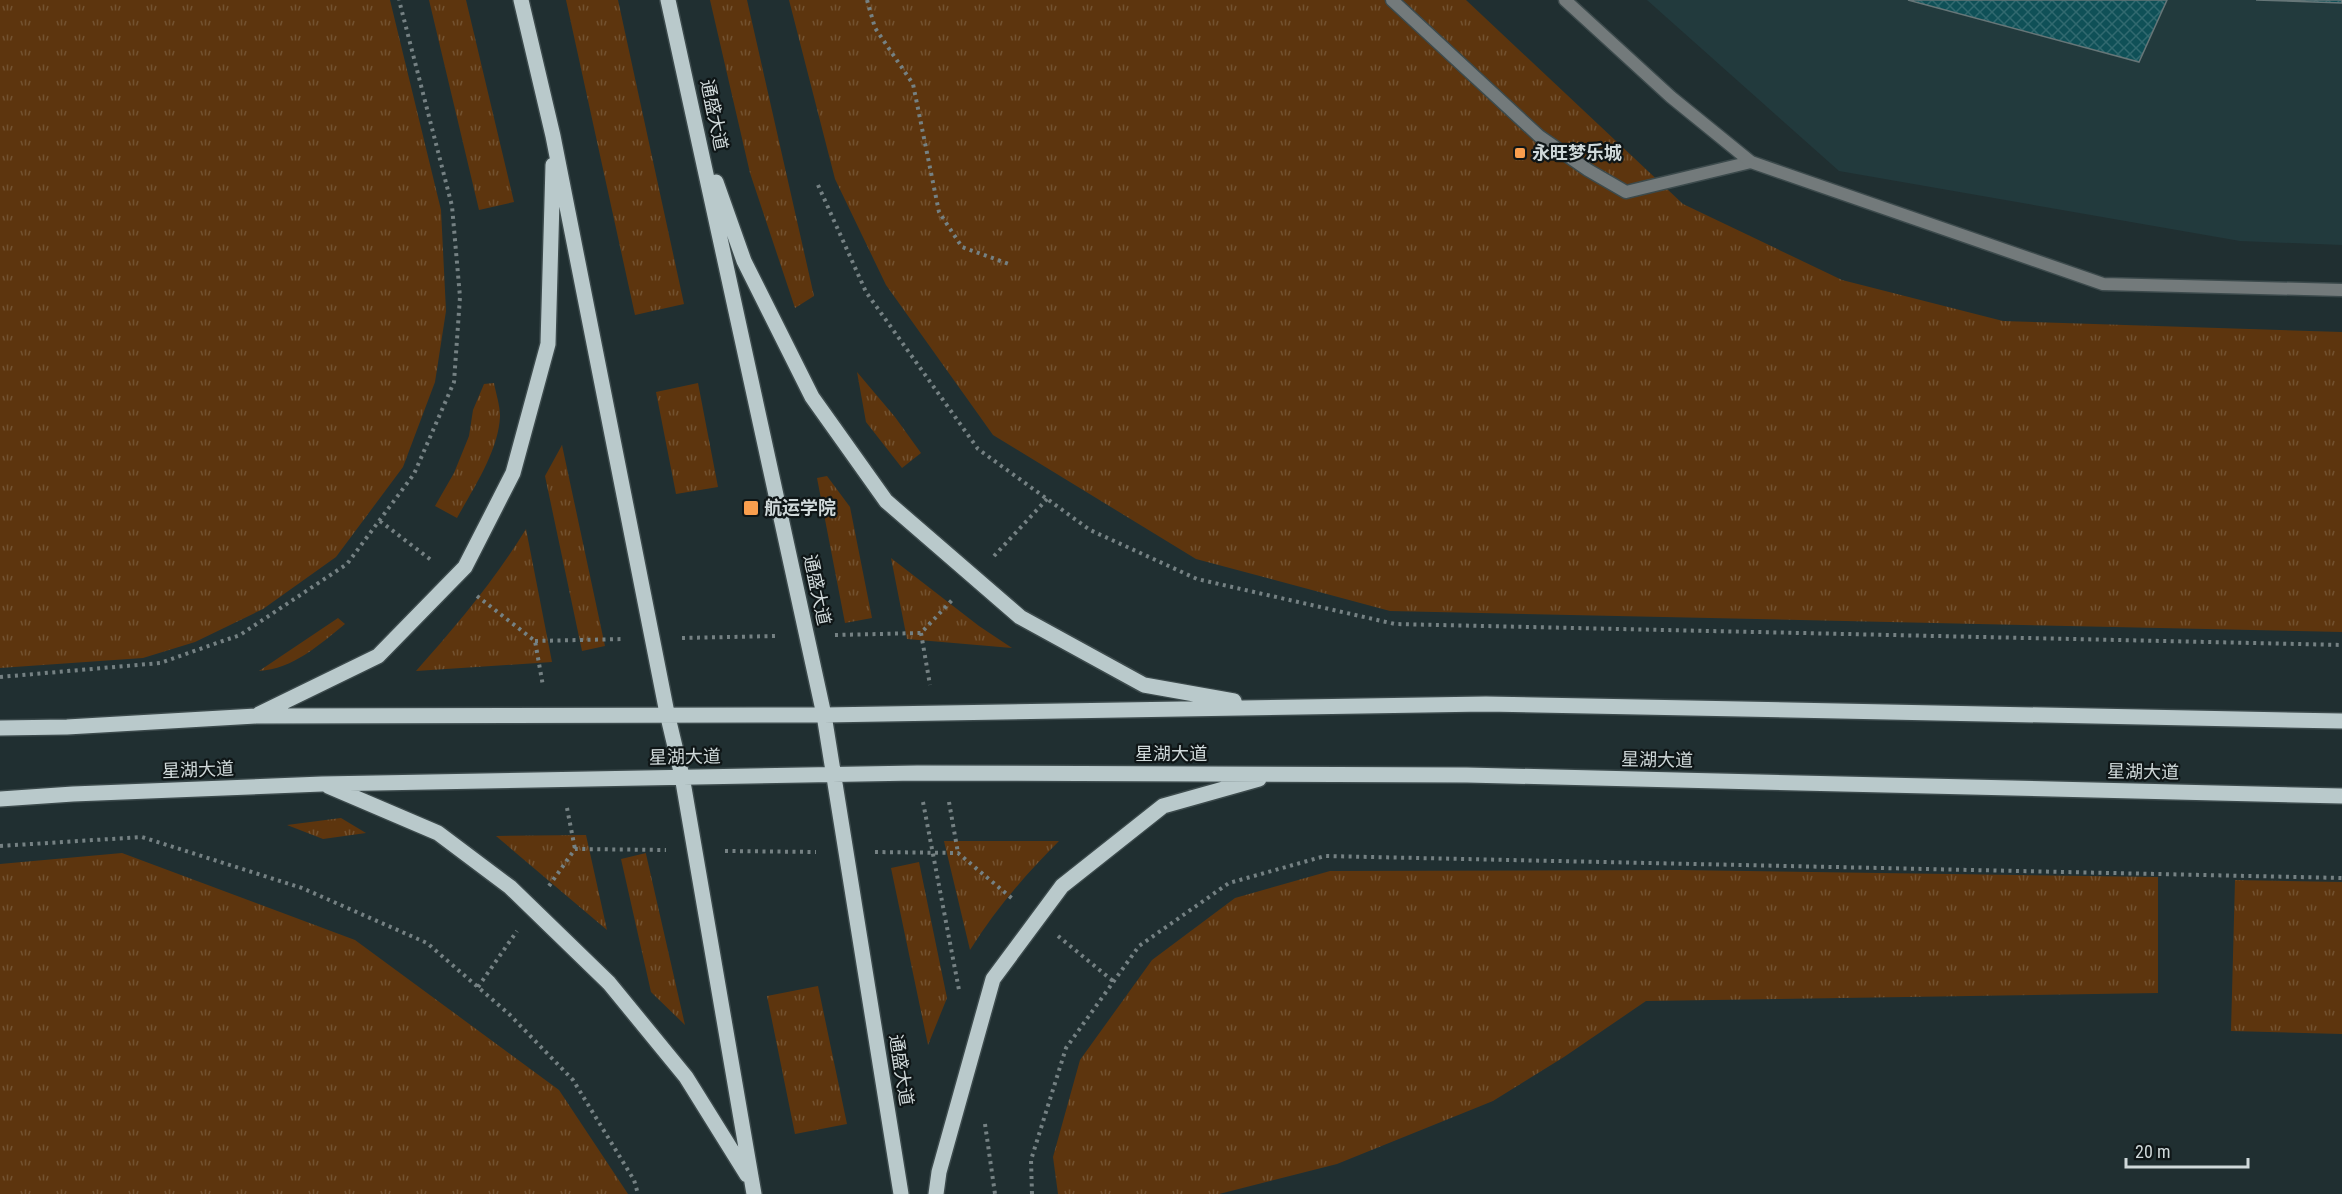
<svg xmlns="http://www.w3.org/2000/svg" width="2342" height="1194" font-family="'Roboto Condensed','Noto Sans SC',sans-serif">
<defs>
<pattern id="grass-tufts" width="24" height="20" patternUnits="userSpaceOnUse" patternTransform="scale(1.5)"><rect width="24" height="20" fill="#5d350e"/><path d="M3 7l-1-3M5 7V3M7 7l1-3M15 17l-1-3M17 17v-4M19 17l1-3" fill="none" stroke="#735230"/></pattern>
<pattern id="building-cross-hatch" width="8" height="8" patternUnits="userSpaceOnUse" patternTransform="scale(1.5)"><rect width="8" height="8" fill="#0f5057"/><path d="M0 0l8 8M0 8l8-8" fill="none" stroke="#31696f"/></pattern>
</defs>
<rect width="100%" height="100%" fill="#202f31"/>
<path fill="#223a3d" d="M 1647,0 L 2342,0 L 2342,245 L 2240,241 L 1839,171 Z"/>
<path fill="url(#grass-tufts)" d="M 0,0 L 390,0 L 441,210 L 446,311 L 435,382 L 403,467 L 336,557 L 263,609 L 195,642 L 143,658 L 0,668 Z
M 429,0 L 466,0 L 514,202 L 479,210 Z
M 566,0 L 618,0 L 684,304 L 635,315 Z
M 710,0 L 747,0 L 814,296 L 795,308 L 750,173 Z
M 789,0 L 1466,0 L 1683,204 L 1842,280 L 2003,321 L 2342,332 L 2342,632 L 1390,611 L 1196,559 L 993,435 L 886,285 L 835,179 Z
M 857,372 L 895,417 L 921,453 L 902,468 L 866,422 Z
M 494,383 C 496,394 500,405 500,416 C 499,450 473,489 457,518 L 435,506 L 454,473 L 469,436 L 473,410 L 484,384 Z
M 698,383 L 718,487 L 676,494 L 656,392 Z
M 562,445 L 605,646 L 582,651 L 545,476 Z
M 827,476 L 850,507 L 872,618 L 845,623 L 817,478 Z
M 526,529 L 552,662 L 416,671 C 456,626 494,581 526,529 Z
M 891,558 L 979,626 L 1012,648 L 907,639 Z
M 338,618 L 345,624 C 319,645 293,669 259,671 Z
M 341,818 L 366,833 L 323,839 L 287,825 Z
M 586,835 L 607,930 L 496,836 Z
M 944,841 L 1059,841 C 1025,875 995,910 970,950 Z
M 122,853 L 355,940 L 559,1090 L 628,1194 L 0,1194 L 0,864 Z
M 646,853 L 646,854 L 685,1025 L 651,992 L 621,859 Z
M 919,862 L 947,998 L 928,1045 L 891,868 Z
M 1679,870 L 2158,877 L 2158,993 L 1646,1001 L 1564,1057 L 1493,1101 L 1337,1164 L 1219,1194 L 1058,1194 L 1053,1157 L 1080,1060 L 1152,960 L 1235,898 L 1330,871 Z
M 2235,880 L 2342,882 L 2342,1034 L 2231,1031 Z
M 818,986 L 847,1124 L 795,1134 L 767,996 Z"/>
<path fill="url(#building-cross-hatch)" stroke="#667678" stroke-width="1.5" d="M 1908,0 L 2167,0 L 2139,62 Z
M 2256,0 L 2342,0 L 2342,3 Z"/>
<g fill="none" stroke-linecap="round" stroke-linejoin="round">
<g stroke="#3c4a4c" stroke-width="15">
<path id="lane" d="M 1392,0 L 1539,136 L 1588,170 L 1626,192 L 1751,162"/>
</g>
<g stroke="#3c4a4c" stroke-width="15">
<path id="street" d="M 1565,0 L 1671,97 L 1751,162 L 2103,284 L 2342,290"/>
</g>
<g stroke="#3c4a4c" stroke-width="18">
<path id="primary" d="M 521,0 L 553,136 L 667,713 L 682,776 L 754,1194
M 668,0 L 824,715 L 901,1194
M 716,182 L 744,261 L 812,397 L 886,501 L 1020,617 L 1144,685 L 1234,701
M 259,714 L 378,656 L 465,567 L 513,473 L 548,344 L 553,165
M 0,728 L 67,727 L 256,716 L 824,715 L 1486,704 L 2342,721
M 328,786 L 438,833 L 510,887 L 609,983 L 686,1077 L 747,1175
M 0,799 L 73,794 L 322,784 L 917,773 L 1467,775 L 2342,796
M 936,1194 L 939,1172 L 993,979 L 1062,886 L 1163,806 L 1259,779"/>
</g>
<path stroke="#758183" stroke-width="4" stroke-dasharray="3 4.5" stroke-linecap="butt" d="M 867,0 L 875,28 L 913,84 L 939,212 L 962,247 L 1009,264
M 818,185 L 866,292 L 978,449 L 1090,530 L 1197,579 L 1395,624 L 2342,645
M 380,521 L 431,560
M 994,556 L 1047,499
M 477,596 L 535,641 L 543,686
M 921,633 L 930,685
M 835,635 L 921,633 L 954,598
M 682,638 L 777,636
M 535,641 L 624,639
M 0,677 L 160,663 L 240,635 L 347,564 L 414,474 L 454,382 L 460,297 L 452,206 L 399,0
M 923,802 L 959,990
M 949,802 L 958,853
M 567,808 L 575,849
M 0,846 L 142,837 L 302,888 L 427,943 L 509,1014 L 573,1080 L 634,1180 L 638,1194
M 725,851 L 816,852
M 875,852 L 958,853 L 1015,901
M 549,886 L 575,849 L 666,850
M 1058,936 L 1113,981
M 478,987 L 517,931
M 985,1124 L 995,1194
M 1032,1194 L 1031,1160 L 1066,1048 L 1139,946 L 1229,883 L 1325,856 L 2342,878"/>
<use href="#lane" stroke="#737a7b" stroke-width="12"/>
<use href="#street" stroke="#737a7b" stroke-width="12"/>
<use href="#primary" stroke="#b9c9cb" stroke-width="15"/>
</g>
<g fill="#fa9f4e" stroke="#0f1617" stroke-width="2">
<rect x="1514" y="147" width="12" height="12" rx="3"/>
<rect x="743" y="500" width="16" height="16" rx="3"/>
</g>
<g text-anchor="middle" stroke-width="4.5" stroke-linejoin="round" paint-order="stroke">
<g font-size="18" fill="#d0d9da" stroke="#0f1617">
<text transform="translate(714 115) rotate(78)" y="6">通盛大道</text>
<text transform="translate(817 590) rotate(78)" y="6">通盛大道</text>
<text x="1171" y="760">星湖大道</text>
<text transform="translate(685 757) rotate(-1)" y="6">星湖大道</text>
<text transform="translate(1657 760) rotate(1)" y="6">星湖大道</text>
<text transform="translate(198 770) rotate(-2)" y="6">星湖大道</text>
<text transform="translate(2143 772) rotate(1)" y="6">星湖大道</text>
<text transform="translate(901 1070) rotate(81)" y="6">通盛大道</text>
</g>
<g font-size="18" font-weight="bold" fill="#d0d9da" stroke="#0f1617" text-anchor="start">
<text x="1532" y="159">永旺梦乐城</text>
<text x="764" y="514">航运学院</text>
</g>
</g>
<path d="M2126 1158v9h122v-9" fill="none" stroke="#d0d9da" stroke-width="3"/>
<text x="2135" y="1158" font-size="18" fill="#d0d9da" stroke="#0f1617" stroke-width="4.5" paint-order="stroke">20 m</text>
</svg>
